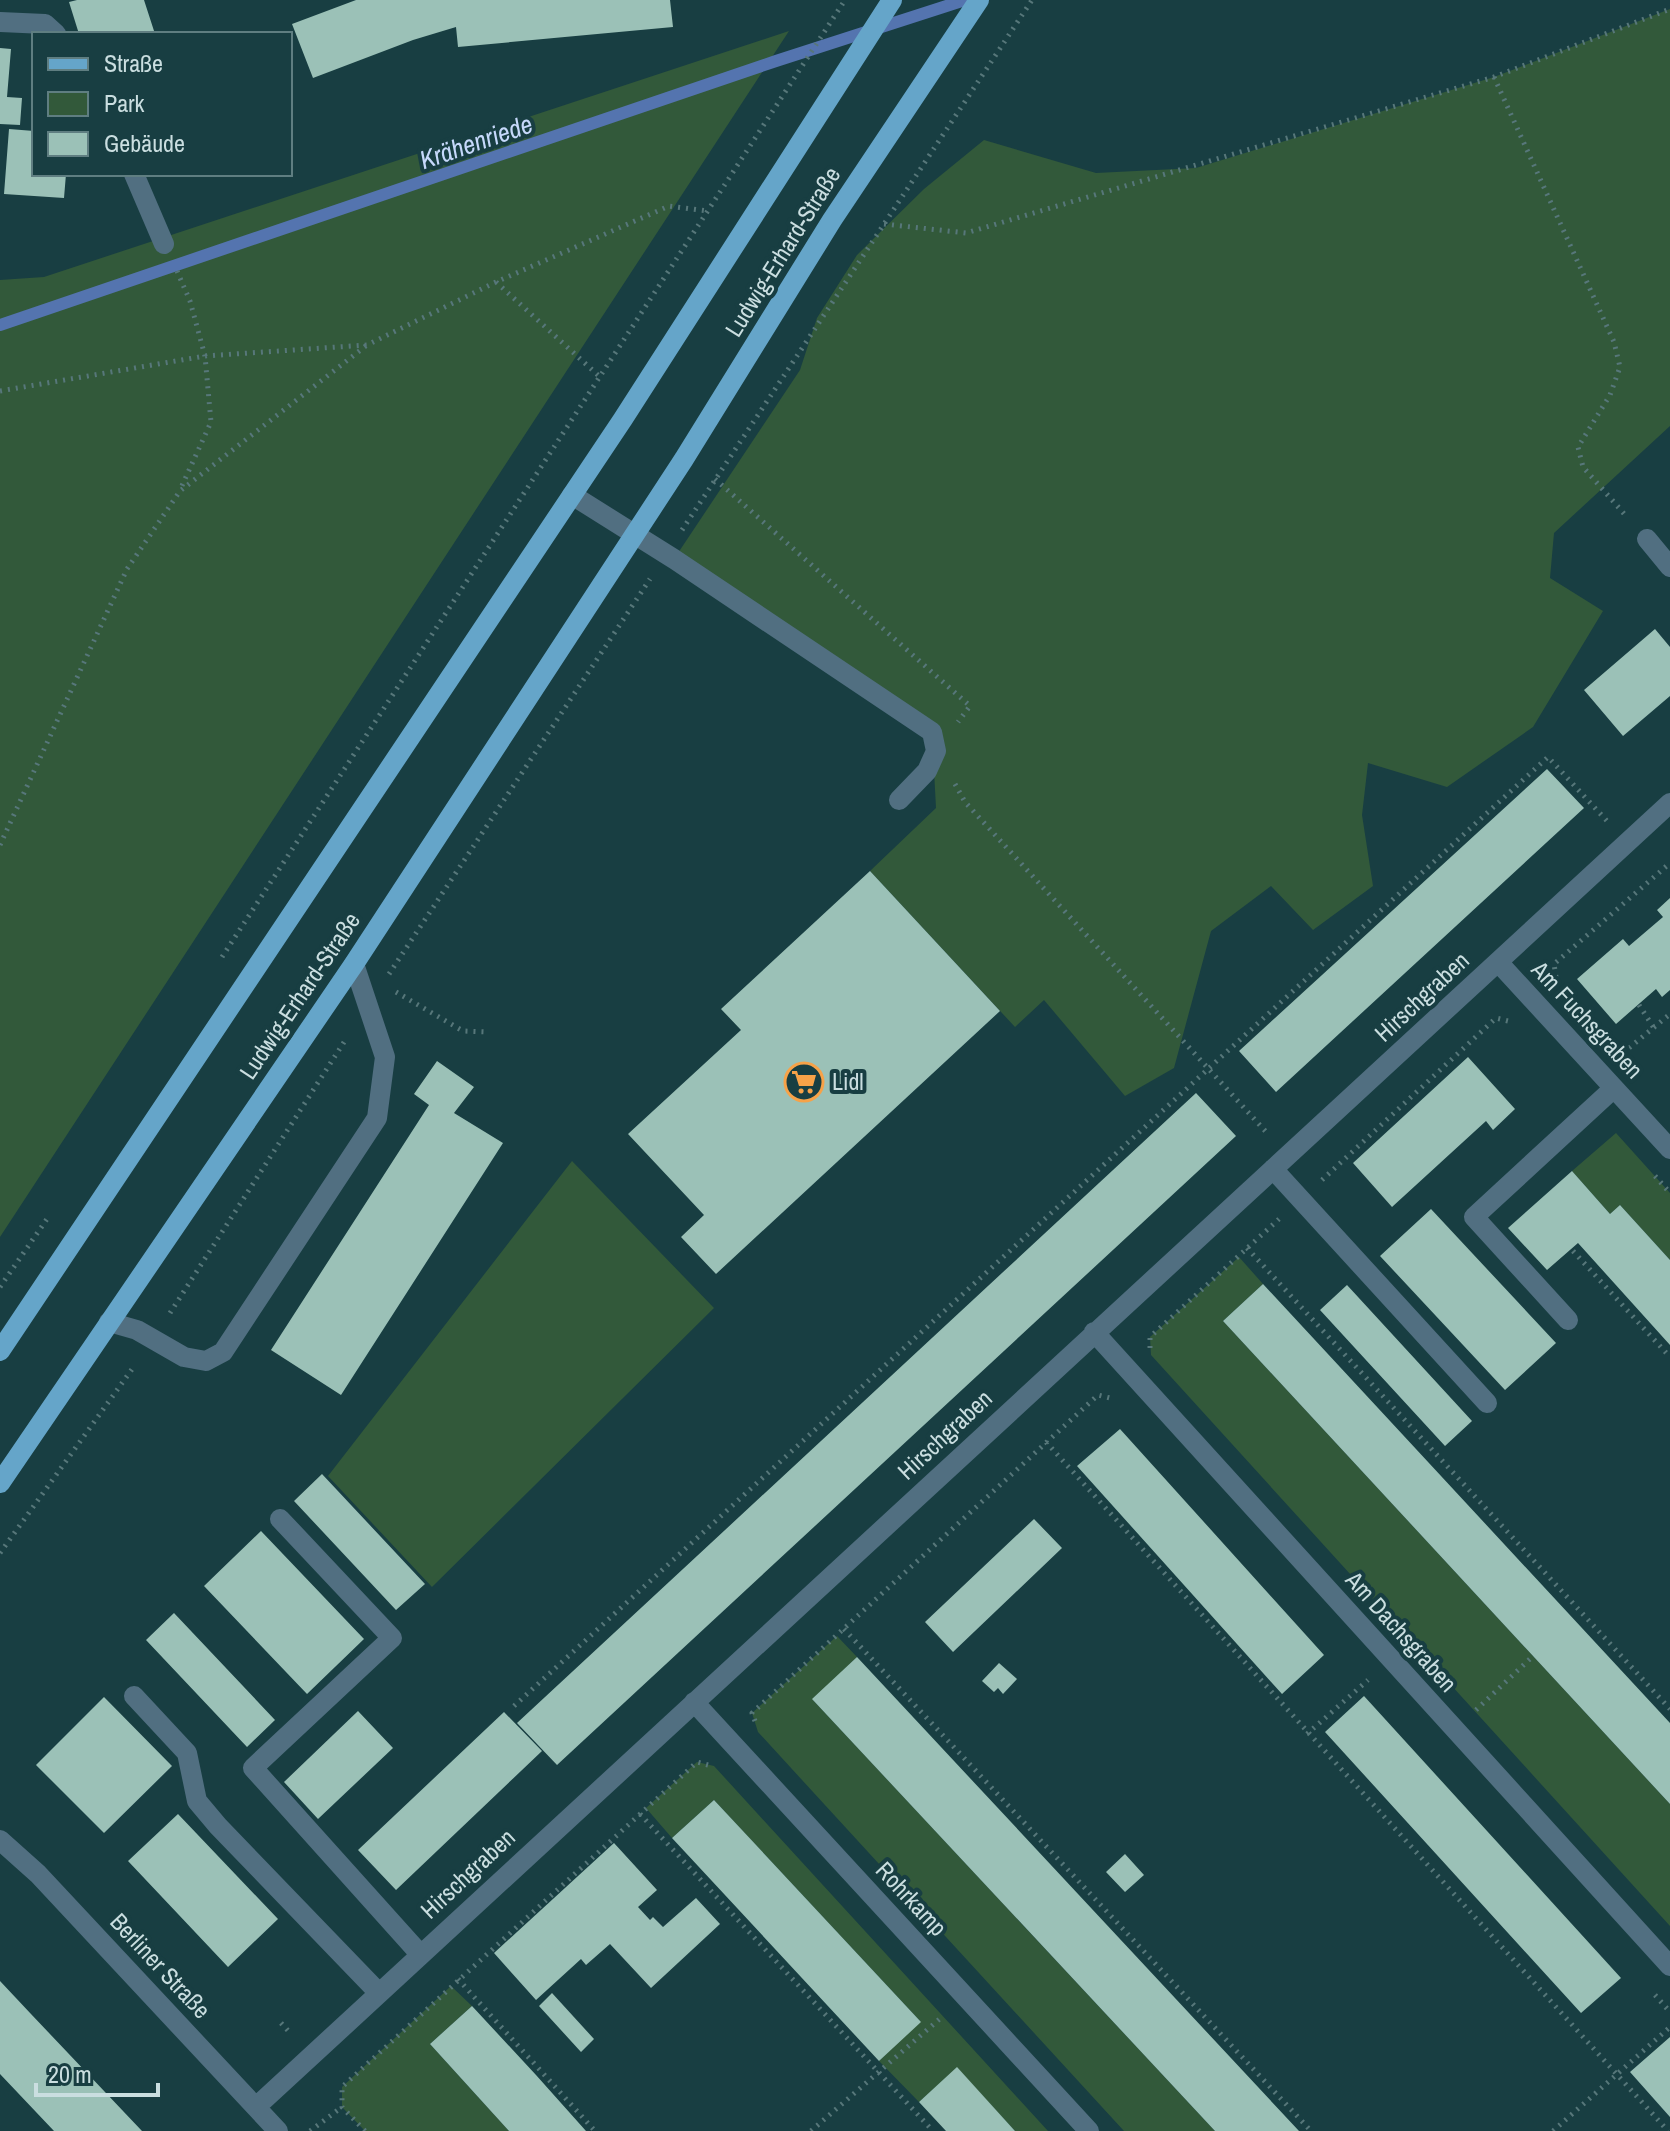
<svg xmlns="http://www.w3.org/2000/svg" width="1670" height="2131" font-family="'Archivo Narrow',sans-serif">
<rect width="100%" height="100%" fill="#183e42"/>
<path fill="#32593a" d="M 1670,9 L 1670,426 L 1554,533 L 1550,578 L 1603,611 L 1533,727 L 1447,787 L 1368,763 L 1362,815 L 1373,886 L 1313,930 L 1271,886 L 1211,931 L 1174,1068 L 1125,1096 L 1044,1000 L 1015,1027 L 870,871 L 936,808 L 932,732 L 674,559 L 800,370 L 817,318 L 857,255 L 924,189 L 984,140 L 1096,173 L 1196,168 L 1494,77 Z
M 789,31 L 0,1237 L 0,280 L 44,277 Z
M 1616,1133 L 1670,1193 L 1670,1260 L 1620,1205 L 1610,1214 L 1572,1171 Z
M 572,1161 L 714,1308 L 432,1587 L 328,1476 Z
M 1239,1257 L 1263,1284 L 1223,1321 L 1670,1804 L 1670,1926 L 1151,1355 L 1150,1337 Z
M 837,1636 L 857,1657 L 813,1700 L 1215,2131 L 1124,2131 L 758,1732 L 752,1713 Z
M 697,1762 L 714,1766 L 1048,2131 L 1015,2131 L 957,2068 L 919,2102 L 879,2061 L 920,2021 L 714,1800 L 672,1838 L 646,1808 Z
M 451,1986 L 472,2006 L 430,2044 L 509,2131 L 365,2131 L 342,2107 L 342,2087 Z"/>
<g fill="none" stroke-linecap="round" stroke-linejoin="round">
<path stroke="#5474af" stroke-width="12" d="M 0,325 L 776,61 L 965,0"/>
</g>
<path fill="#9bc1b7" d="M 77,0 L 144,0 L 155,34 L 79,34 L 69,2 Z
M 356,0 L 670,0 L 673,27 L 458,47 L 456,27 L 413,40 L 313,78 L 292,24 Z
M 0,48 L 11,49 L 7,97 L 22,98 L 20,125 L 0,124 Z
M 9,129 L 34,131 L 34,174 L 66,174 L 64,198 L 4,194 Z
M 1655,629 L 1670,647 L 1670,696 L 1623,736 L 1584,690 Z
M 1547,769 L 1584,808 L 1276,1092 L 1239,1051 Z
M 870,871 L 1000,1011 L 716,1274 L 681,1237 L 704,1215 L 628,1134 L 741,1030 L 721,1009 Z
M 1670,898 L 1670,990 L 1662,997 L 1656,989 L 1616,1024 L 1577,979 L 1623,939 L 1629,946 L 1663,917 L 1657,910 Z
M 1468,1057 L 1515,1109 L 1493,1130 L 1486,1121 L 1392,1207 L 1353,1163 Z
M 437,1061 L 474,1087 L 454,1113 L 503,1143 L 341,1395 L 271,1350 L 429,1105 L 414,1094 Z
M 1196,1093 L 1236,1136 L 557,1765 L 517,1723 Z
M 1572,1171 L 1610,1214 L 1620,1205 L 1670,1260 L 1670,1345 L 1578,1243 L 1547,1270 L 1508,1228 Z
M 1431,1209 L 1556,1343 L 1505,1390 L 1380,1256 Z
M 1263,1284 L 1670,1723 L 1670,1804 L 1223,1321 Z
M 1347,1285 L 1472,1421 L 1445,1446 L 1320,1310 Z
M 1120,1429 L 1324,1655 L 1282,1694 L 1077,1466 Z
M 322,1474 L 425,1584 L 396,1610 L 294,1501 Z
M 1034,1519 L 1062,1548 L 953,1652 L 925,1622 Z
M 261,1531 L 364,1639 L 307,1694 L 204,1586 Z
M 174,1613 L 275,1720 L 247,1747 L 146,1640 Z
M 857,1657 L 927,1732 L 1299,2131 L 1215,2131 L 1091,1998 L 812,1699 Z
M 999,1663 L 1017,1679 L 1003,1694 L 998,1688 L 994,1692 L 982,1681 Z
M 1364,1696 L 1621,1978 L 1581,2013 L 1325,1732 Z
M 104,1697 L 172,1766 L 104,1833 L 36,1765 Z
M 358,1711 L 393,1748 L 318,1819 L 284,1782 Z
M 504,1712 L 542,1751 L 396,1890 L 358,1850 Z
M 714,1800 L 921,2022 L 879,2061 L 672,1838 Z
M 178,1814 L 278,1919 L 228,1967 L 128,1861 Z
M 614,1843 L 657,1890 L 638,1907 L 650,1920 L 653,1917 L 663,1927 L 696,1898 L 720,1924 L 651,1988 L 610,1944 L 586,1965 L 581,1959 L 536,2000 L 494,1953 Z
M 1125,1854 L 1144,1875 L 1125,1892 L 1106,1872 Z
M 0,1981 L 31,2014 L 142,2131 L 54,2131 L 0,2074 Z
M 552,1993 L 594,2039 L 581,2052 L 539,2006 Z
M 472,2006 L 536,2075 L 586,2131 L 509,2131 L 430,2044 Z
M 1670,2037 L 1670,2117 L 1630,2072 Z
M 957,2067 L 1015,2131 L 946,2131 L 919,2102 Z"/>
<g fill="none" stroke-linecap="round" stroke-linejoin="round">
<path stroke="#57777a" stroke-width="5" stroke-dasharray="2 6" stroke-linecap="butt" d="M 1494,77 L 1614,342 L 1620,367 L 1610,395 L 1578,447 L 1583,467 L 1627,517
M 884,224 L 966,233 L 1494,77 L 1670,9
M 177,271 L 190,301 L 205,356 L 211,422 L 180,490
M 496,282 L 600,377
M 0,391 L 205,356 L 367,345 L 496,282 L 669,206 L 707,211
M 715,479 L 970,706 L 958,722
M 682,530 L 1032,0
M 955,784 L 965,802 L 1268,1134
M 0,845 L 127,569 L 180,491 L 367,345
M 222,957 L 845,0
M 389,974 L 650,579
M 1556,977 L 1554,964 L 1670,863
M 396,992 L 463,1031 L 488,1032
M 1639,1005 L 1654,1028
M 1623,1053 L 1670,1014
M 1655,1176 L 1670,1193
M 1322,1180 L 1496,1018 L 1508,1021
M 1247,1248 L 1670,1709
M 1573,1251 L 1670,1357
M 0,1287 L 47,1219
M 170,1313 L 346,1039
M 1150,1348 L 1150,1337 L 1279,1219
M 1046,1442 L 1668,2131
M 0,1553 L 135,1365
M 844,1629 L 1311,2131
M 514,1706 L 1548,757 L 1607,821
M 1476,1710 L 1533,1656
M 755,1721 L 752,1713 L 1098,1395 L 1110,1398
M 1307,1734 L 1368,1680
M 640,1814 L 933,2131
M 458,1979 L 595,2131
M 1655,1995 L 1670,2012
M 281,2023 L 291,2034
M 310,2131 L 342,2107
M 365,2131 L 342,2107 L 342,2087 L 697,1762 L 708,1765
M 811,2131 L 943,2016
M 1553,2131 L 1670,2027"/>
<path stroke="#516f81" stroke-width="20" d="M 0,22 L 45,24 L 56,34
M 134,174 L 164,244
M 572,495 L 674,559 L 932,732 L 936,751 L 927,771 L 899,800
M 1647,539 L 1670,567
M 1498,962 L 1670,1149
M 1273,1169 L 1487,1403
M 1568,1320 L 1474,1217 L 1614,1088
M 109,1322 L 137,1330 L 184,1357 L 206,1361 L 223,1352 L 377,1118 L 385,1057 L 354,964
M 1094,1332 L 1670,1966
M 280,1519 L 392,1638 L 253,1768 L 420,1954
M 134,1696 L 187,1753 L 197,1801 L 218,1826 L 379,1993
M 694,1702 L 1089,2131
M 0,1840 L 38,1874 L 278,2131
M 256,2107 L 1670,803"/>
<path stroke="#65a5c9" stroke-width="20" d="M 0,1351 L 623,419 L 892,0
M 0,1483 L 354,964 L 684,459 L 832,220 L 979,0"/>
</g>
<defs>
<g id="supermarket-ring" transform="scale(2)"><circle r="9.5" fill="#183e42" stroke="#f7a248" stroke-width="1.5"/><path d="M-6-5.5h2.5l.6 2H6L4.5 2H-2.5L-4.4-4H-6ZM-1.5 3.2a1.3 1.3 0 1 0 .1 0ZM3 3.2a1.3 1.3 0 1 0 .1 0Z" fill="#f7a248"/></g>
</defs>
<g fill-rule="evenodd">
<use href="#supermarket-ring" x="804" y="1082"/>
</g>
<g text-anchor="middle" stroke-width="8" stroke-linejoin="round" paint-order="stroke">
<g font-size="24" fill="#cadee0" stroke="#183e42">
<text transform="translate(783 252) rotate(-58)" y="8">Ludwig-Erhard-Straße</text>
<text transform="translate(300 996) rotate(-56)" y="8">Ludwig-Erhard-Straße</text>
<text transform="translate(1422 997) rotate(-43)" y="8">Hirschgraben</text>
<text transform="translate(1587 1020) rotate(47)" y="8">Am Fuchsgraben</text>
<text transform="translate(945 1435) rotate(-43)" y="8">Hirschgraben</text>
<text transform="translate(1401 1632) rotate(48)" y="8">Am Dachsgraben</text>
<text transform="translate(468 1874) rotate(-43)" y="8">Hirschgraben</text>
<text transform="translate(911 1899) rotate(47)" y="8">Rohrkamp</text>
<text transform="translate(160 1966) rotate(47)" y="8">Berliner Straße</text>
</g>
<g font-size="24" fill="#cadee0" stroke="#183e42" text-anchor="start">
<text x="832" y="1090">Lidl</text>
</g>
<g font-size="26" font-style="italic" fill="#c6d9fb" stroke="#183e42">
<text transform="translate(476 142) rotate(-19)" y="9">Krähenriede</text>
</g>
</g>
<rect x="32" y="32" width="260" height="144" fill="#183e42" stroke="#5f7e81" stroke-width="2"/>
<rect x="48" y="58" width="40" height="12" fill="#65a5c9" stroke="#5f7e81" stroke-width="2"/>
<text x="104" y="72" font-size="24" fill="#cadee0">Straße</text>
<rect x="48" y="92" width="40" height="24" fill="#32593a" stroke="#5f7e81" stroke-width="2"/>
<text x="104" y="112" font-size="24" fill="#cadee0">Park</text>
<rect x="48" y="132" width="40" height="24" fill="#9bc1b7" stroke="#5f7e81" stroke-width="2"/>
<text x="104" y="152" font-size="24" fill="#cadee0">Gebäude</text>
<path d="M36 2083v12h122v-12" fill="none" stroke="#cadee0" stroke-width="4"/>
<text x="48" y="2083" font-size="24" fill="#cadee0" stroke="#183e42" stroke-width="6" paint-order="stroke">20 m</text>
</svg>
